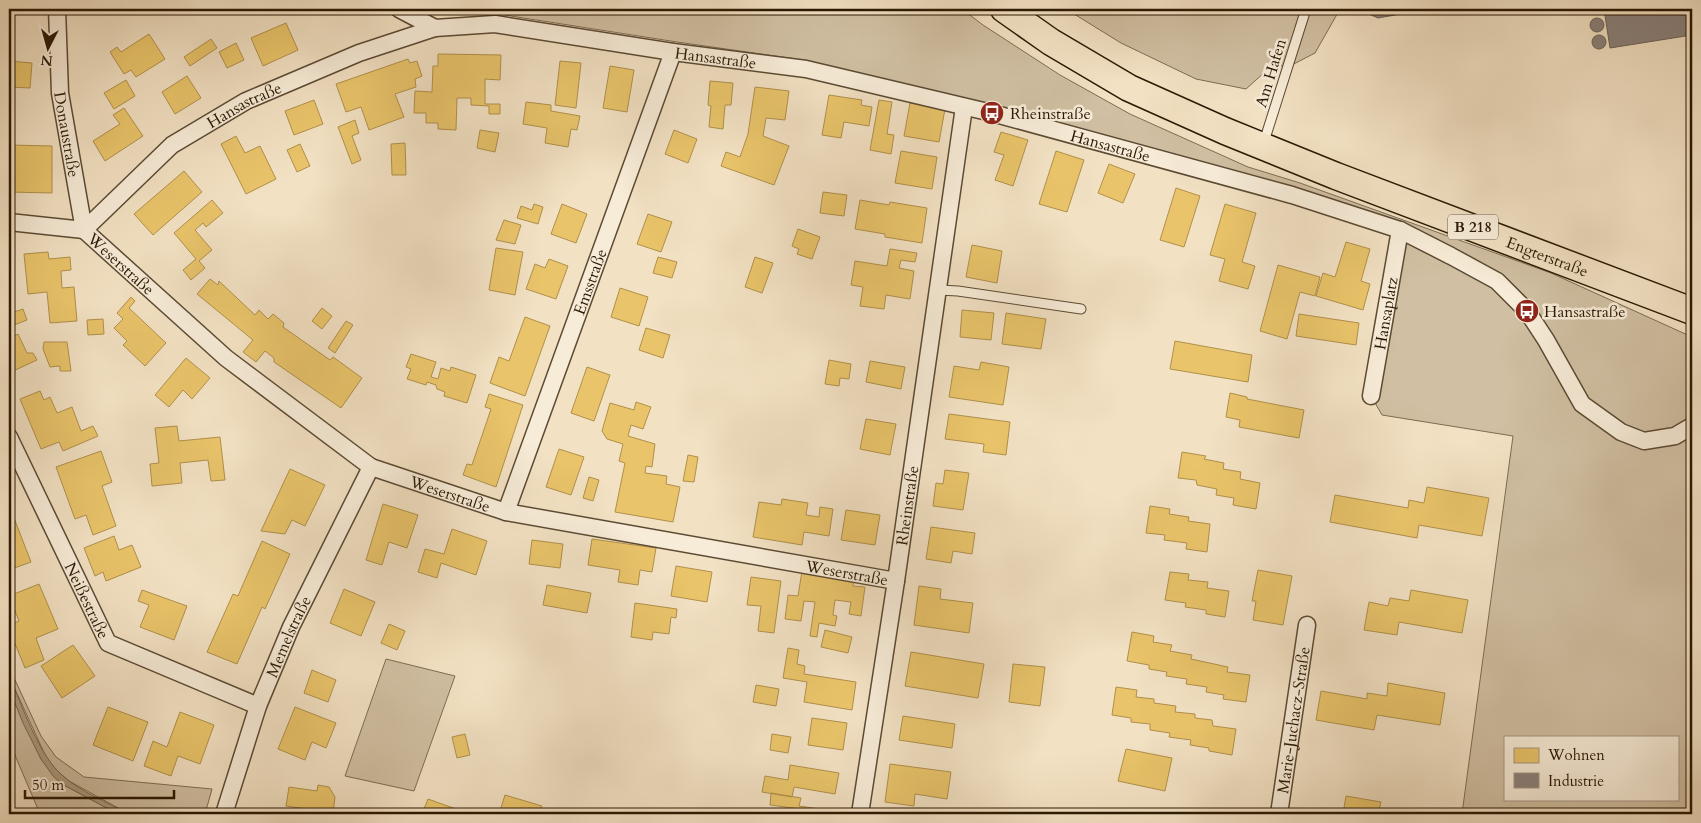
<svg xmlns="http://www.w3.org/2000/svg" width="1701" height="823" font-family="Cardo,serif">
<rect width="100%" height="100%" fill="#f2e1c3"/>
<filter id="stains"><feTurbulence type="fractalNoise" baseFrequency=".004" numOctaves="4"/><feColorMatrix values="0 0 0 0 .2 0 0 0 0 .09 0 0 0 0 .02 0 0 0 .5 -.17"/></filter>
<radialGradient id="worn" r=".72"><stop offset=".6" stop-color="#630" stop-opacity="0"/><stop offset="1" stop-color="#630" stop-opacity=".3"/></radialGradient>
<path fill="#d0bfa2" stroke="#7d6c52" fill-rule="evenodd" d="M 466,9 L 962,9 L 983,25 L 1060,75 L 1130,114 L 1248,167 L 1300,183 L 1551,273 L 1692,337 L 1692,814 L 1462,814 L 1513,436 L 1382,415 L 1371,396 L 1400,230 L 964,107 L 810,61 L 677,42 ZM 1505,737 L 1677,737 L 1677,799 L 1505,799 Z
M 1066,9 L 1340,9 L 1315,53 L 1286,68 L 1275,63 L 1246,89 L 1196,79 L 1121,43 Z
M 386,659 L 455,676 L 414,791 L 345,776 Z
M 9,667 L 41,736 L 56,757 L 84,777 L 212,789 L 205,814 L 129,814 L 69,781 L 55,769 L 46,757 L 9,676 Z
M 9,688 L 41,759 L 62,784 L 118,814 L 40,814 L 9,741 Z"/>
<path fill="#ae9d82" stroke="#79684f" d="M 9,676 C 22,705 39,756 63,776 C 78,790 110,804 129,814 L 118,814 L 62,784 L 53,776 L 41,759 L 23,723 L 9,688 Z"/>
<path fill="#e9c46a" stroke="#b0904b" d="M 9,9 L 33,9 L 33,12 Z
M 75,9 L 109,9 L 108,14 Z
M 286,23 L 298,50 L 263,66 L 251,38 Z
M 149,34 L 165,59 L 136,77 L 131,70 L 124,74 L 110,52 L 117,47 L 121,52 Z
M 211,39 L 217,48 L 190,66 L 184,57 Z
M 236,43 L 244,60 L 227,68 L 219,52 Z
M 438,54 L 501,55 L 500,80 L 485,79 L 485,104 L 500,104 L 500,114 L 489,114 L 489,106 L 471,105 L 471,98 L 457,98 L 456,130 L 438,129 L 438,123 L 426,123 L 426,113 L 414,113 L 415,91 L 432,92 L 433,66 L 438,66 Z
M 408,59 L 410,63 L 417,61 L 422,76 L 415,79 L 416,87 L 395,94 L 404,117 L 369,130 L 361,107 L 346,112 L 336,84 Z
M 9,61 L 32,63 L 30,88 L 9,87 Z
M 560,61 L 581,63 L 576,108 L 555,105 Z
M 610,66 L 634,70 L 627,112 L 603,108 Z
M 187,76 L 201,98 L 175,114 L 162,92 Z
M 126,80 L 135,96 L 114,109 L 104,93 Z
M 710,81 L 733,83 L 731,105 L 725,105 L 723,129 L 709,127 L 711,106 L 708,105 Z
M 755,87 L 789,91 L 785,120 L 766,118 L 763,136 L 789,146 L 774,185 L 721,166 L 726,152 L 740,157 L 748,134 Z
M 829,95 L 862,100 L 861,105 L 872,107 L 869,126 L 844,122 L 841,138 L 822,135 Z
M 314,100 L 323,124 L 294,135 L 285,111 Z
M 879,100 L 892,102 L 887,134 L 894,135 L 891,154 L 870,150 Z
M 526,102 L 551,105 L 551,111 L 580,116 L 577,130 L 571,129 L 568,147 L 545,143 L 547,128 L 523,124 Z
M 910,103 L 945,109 L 939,142 L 904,136 Z
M 124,108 L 143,136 L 105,161 L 93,141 L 120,124 L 113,115 Z
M 355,120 L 359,133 L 352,136 L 361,160 L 352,164 L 338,127 Z
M 480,130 L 499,133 L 495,152 L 477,148 Z
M 674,130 L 697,139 L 688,163 L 665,154 Z
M 1001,132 L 1028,140 L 1013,186 L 995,180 L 1004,155 L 994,152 Z
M 236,136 L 245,153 L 260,146 L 276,179 L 246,194 L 221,144 Z
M 405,143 L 406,175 L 392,175 L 391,144 Z
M 300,144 L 310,166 L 297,172 L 287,150 Z
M 9,145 L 52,146 L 52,193 L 9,192 Z
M 901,151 L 937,157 L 932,189 L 895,183 Z
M 1056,151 L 1084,160 L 1067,212 L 1039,204 Z
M 1109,164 L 1135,174 L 1123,203 L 1098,193 Z
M 184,171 L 202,192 L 153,235 L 134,214 Z
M 1176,188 L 1200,196 L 1184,247 L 1160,240 Z
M 823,192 L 847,195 L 844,216 L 820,213 Z
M 212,200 L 223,213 L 206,227 L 203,223 L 195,230 L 212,250 L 199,261 L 205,268 L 191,280 L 183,270 L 196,259 L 174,233 Z
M 860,200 L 889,205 L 890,202 L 927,208 L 922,243 L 885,237 L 885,234 L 855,229 Z
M 534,204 L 543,207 L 538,224 L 517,218 L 521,206 L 532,210 Z
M 562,204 L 587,214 L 576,243 L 551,234 Z
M 1225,204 L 1256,213 L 1242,262 L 1255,266 L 1248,289 L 1219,281 L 1225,259 L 1210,255 Z
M 648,214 L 672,222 L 661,252 L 637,244 Z
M 504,220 L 521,225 L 515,244 L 496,240 Z
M 798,229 L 820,237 L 812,259 L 797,254 L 799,249 L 792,246 Z
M 1346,242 L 1370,249 L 1361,281 L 1370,284 L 1363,310 L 1316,296 L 1323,273 L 1335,277 Z
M 972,245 L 1002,251 L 997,283 L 966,277 Z
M 496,248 L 523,252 L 515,295 L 489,290 Z
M 890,249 L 917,253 L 915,262 L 901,260 L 899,268 L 914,271 L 910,299 L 886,295 L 884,309 L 860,306 L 863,287 L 851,285 L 855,261 L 887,266 Z
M 48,252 L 49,259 L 70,257 L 71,270 L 61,271 L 62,288 L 74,287 L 77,321 L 50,323 L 47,292 L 28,294 L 24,254 Z
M 658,257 L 677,262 L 672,278 L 653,273 Z
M 755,257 L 773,263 L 762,293 L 745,287 Z
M 549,259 L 568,266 L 556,299 L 526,289 L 535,264 L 545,268 Z
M 1278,265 L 1320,277 L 1315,296 L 1300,292 L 1287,339 L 1260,331 Z
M 210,279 L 218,285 L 219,281 L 255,315 L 259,310 L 268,319 L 273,314 L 284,323 L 283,327 L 330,360 L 333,357 L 362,378 L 341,408 L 274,362 L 274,358 L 265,351 L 256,362 L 243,352 L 253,340 L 197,294 Z
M 620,288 L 648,297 L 639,326 L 611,317 Z
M 131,297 L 135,301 L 129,308 L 166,343 L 145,366 L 123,345 L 127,341 L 114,328 L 123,319 L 117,313 Z
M 9,307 L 11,313 L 23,309 L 27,320 L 9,327 Z
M 322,308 L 332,316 L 322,329 L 312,321 Z
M 962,310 L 994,313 L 991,340 L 960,337 Z
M 1006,313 L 1046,319 L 1041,349 L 1002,344 Z
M 1299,314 L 1359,323 L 1356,345 L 1296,336 Z
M 525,317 L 550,326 L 525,396 L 490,383 L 499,357 L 509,361 Z
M 103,319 L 104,334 L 88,335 L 87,320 Z
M 346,321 L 353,325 L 335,353 L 328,348 Z
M 646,328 L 670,335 L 663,358 L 639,350 Z
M 18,334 L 27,353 L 33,353 L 37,360 L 9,373 L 9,339 Z
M 1175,341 L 1252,355 L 1248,382 L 1170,369 Z
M 44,342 L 67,342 L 71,371 L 60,371 L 60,366 L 50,367 L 43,349 Z
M 411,354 L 436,362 L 431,377 L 438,379 L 441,368 L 450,371 L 451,367 L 476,375 L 467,403 L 444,396 L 445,392 L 437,389 L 436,385 L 427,382 L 426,385 L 407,379 L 411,369 L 406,367 Z
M 186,358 L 210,378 L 192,399 L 183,390 L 169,407 L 155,395 Z
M 829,360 L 851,364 L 849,379 L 840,378 L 839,386 L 825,384 Z
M 870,361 L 905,367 L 901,389 L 866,382 Z
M 981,362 L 1009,367 L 1003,405 L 949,397 L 954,366 L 979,370 Z
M 587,367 L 610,375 L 594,421 L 571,413 Z
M 40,391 L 44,400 L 50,397 L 57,413 L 72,407 L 81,431 L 93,426 L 98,436 L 63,451 L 59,442 L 41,449 L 20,399 Z
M 1230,393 L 1247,397 L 1247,399 L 1304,410 L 1299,438 L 1239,427 L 1240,420 L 1226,417 Z
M 489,394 L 523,405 L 496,487 L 463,475 L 467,464 L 472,465 L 491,409 L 485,407 Z
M 636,402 L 651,407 L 643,429 L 631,425 L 628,436 L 655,444 L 652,467 L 646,466 L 645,473 L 667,476 L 666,484 L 680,487 L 673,522 L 615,512 L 625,463 L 619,461 L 623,444 L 607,439 L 602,431 L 610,403 L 634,410 Z
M 949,414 L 1010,422 L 1006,455 L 983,452 L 984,444 L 945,439 Z
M 866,419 L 896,424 L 890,455 L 860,449 Z
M 177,426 L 179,441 L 220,437 L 225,480 L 211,481 L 208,460 L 180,463 L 182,483 L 152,486 L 150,464 L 159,463 L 155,428 Z
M 559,449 L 584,457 L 571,495 L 546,487 Z
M 101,451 L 112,482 L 102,486 L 116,526 L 93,535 L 86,515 L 75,519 L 56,467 Z
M 1182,452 L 1206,456 L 1204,459 L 1224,463 L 1223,469 L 1241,472 L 1240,479 L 1260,483 L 1256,509 L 1233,505 L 1234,498 L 1216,495 L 1217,489 L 1197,485 L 1196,480 L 1178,478 Z
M 688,455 L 698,457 L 694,482 L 683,481 Z
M 290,469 L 325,485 L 305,526 L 292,520 L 285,534 L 261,531 Z
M 945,470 L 969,473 L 963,510 L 933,506 L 936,483 L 943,484 Z
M 589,477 L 599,480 L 593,501 L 583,498 Z
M 1427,487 L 1489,498 L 1482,536 L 1419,525 L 1417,538 L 1330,522 L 1335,495 L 1408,508 L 1409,500 L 1424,503 Z
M 782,499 L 808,503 L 806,515 L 819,517 L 820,507 L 833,509 L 829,536 L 804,532 L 802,545 L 753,537 L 759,502 L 781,505 Z
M 383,504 L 418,515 L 407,548 L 389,542 L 382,565 L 366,560 Z
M 1150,506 L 1170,509 L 1169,514 L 1189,517 L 1188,521 L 1210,524 L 1207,552 L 1186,549 L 1187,543 L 1164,540 L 1165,535 L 1146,533 Z
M 846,510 L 880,515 L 875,545 L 841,540 Z
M 14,518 L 31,562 L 9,570 L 9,519 Z
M 931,527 L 975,533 L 972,554 L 953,551 L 951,563 L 926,559 Z
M 452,529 L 487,541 L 476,575 L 441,563 L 437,578 L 418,572 L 425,549 L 444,554 Z
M 114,536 L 119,550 L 132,545 L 141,567 L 106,581 L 103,572 L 95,576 L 84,548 Z
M 592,539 L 656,548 L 652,572 L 640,570 L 638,585 L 618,582 L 620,570 L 588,565 Z
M 532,540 L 563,544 L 560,568 L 529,564 Z
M 262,541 L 290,554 L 265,609 L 262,607 L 237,664 L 207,652 L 233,594 L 238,596 Z
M 676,566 L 712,572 L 707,602 L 671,596 Z
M 1258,570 L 1292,576 L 1283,625 L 1253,620 L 1256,601 L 1252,601 Z
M 802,571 L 854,578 L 853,586 L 865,587 L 861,616 L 849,614 L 851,602 L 835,600 L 833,615 L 837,616 L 835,626 L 819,623 L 817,637 L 810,636 L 815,602 L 804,601 L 801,621 L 785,619 L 788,595 L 798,596 Z
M 1170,572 L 1189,574 L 1188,580 L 1208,582 L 1207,588 L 1229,591 L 1225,617 L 1206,614 L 1206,610 L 1185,607 L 1186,603 L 1165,600 Z
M 751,577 L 781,581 L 774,633 L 758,631 L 761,606 L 747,605 Z
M 39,584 L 58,629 L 36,638 L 44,660 L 25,668 L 9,629 L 9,625 L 19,621 L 9,596 Z
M 547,585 L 591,593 L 587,613 L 543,605 Z
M 919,586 L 941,589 L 940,599 L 973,603 L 969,633 L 914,625 Z
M 344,589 L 375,602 L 361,636 L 330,623 Z
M 142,590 L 187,606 L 174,640 L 140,627 L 149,605 L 138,601 Z
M 1411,590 L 1468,600 L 1462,633 L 1399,622 L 1397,635 L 1364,630 L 1369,602 L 1388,606 L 1390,598 L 1409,601 Z
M 635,603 L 677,609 L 676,618 L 671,617 L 669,634 L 653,632 L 652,640 L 631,637 Z
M 389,624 L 405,631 L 397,650 L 381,643 Z
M 825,630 L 852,637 L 848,653 L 821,647 Z
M 1132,632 L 1154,636 L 1153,642 L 1172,645 L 1170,651 L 1192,655 L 1191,659 L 1228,667 L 1227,672 L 1250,675 L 1246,702 L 1223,699 L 1224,695 L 1206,692 L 1207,687 L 1186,684 L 1187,679 L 1166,676 L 1167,672 L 1149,669 L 1149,665 L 1127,661 Z
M 73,645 L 95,676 L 62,698 L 41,666 Z
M 788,648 L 799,650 L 797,664 L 805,666 L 804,674 L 856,682 L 852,710 L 804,702 L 807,682 L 783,678 Z
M 911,652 L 984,664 L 978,698 L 905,686 Z
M 1013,664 L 1045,667 L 1040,706 L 1009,702 Z
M 312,670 L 336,680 L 328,702 L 304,693 Z
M 1388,683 L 1445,693 L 1440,725 L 1377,715 L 1374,730 L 1316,720 L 1321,691 L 1367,699 L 1367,693 L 1387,696 Z
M 756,685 L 779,689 L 776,706 L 753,702 Z
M 1116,687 L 1137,690 L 1136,697 L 1154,699 L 1154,703 L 1176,706 L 1175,712 L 1195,714 L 1195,718 L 1212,720 L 1213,726 L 1236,729 L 1232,755 L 1209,751 L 1209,748 L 1190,745 L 1191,740 L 1169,737 L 1170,733 L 1150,730 L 1150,724 L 1131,722 L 1131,718 L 1112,715 Z
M 108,707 L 148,722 L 133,761 L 93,745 Z
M 295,707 L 336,723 L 326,748 L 312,742 L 305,760 L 278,749 Z
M 180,712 L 214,725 L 200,764 L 178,756 L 171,776 L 144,766 L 153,741 L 167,747 Z
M 903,716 L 955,724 L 952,748 L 899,740 Z
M 812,718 L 847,723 L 843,750 L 808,745 Z
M 465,734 L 470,755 L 457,758 L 452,737 Z
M 772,734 L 791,737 L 788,753 L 770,750 Z
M 1126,749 L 1172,758 L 1165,791 L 1118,781 Z
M 890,764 L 951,772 L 947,799 L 915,794 L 914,806 L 885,802 Z
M 790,765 L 839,773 L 835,794 L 794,787 L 792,797 L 762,792 L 765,776 L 788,780 Z
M 318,785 L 329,787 L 335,797 L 333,813 L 286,806 L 289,787 L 317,791 Z
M 771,793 L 801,798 L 799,806 L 833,811 L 832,814 L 800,814 L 800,809 L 770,805 Z
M 505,795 L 542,806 L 537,814 L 523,810 L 521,814 L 499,814 Z
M 1346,796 L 1381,802 L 1378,814 L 1343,814 Z
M 428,799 L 470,814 L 422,814 Z
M 1127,810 L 1149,814 L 1127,814 Z"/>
<path fill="#8a817c" stroke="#6d6258" d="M 1357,9 L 1429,9 L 1378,18 Z
M 1604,9 L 1692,9 L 1692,35 L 1610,48 Z
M1590 25a7 7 0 1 1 14 0a7 7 0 1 1-14 0Z
M1592 42a7 7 0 1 1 14 0a7 7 0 1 1-14 0Z"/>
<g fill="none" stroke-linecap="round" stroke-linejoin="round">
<g stroke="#5c4a33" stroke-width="11">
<path id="lane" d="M 1263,145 L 1306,9
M 938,290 L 958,291 L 1081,309"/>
</g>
<g stroke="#5c4a33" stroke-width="19">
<g id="street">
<path id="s1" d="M 57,9 L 60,93 L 84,230"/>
<path id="s2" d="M 399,9 L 435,28 L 495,24 L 673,52 L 806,69 L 992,113 L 1292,195 L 1400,230 L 1451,256 L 1497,281 L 1527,311 L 1546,340 L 1582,404 L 1621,432 L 1644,441 L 1675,436 L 1692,426"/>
<path d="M 9,222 L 84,230"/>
<path id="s3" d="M 84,230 L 226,358 L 371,467 L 506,512 L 896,581"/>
<path id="s4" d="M 84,230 L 172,145 L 246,101 L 359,53 L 435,28"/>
<path id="s5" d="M 1371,396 L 1400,230"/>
<path id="s6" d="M 9,437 L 108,643 L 258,706"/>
<path id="s7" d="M 506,512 L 673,52"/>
<path id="s8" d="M 224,814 L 258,706 L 291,627 L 371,467"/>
<path id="s9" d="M 860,814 L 896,581 L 964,107"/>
<path id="s10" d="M 1279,814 L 1307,625"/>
</g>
</g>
<g stroke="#2a1803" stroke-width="29">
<g id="primary">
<path id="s11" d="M 1004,9 L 1051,42 L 1129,88 L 1225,131 L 1336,176 L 1692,311"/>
</g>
</g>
<use href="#lane" stroke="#f7ecd8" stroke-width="9"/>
<use href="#street" stroke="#f7ecd8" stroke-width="16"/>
<use href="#primary" stroke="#f2e1c3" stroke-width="26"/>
</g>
<defs>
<g id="bus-disc" transform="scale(1.25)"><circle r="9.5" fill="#8f2418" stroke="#f7ecd8"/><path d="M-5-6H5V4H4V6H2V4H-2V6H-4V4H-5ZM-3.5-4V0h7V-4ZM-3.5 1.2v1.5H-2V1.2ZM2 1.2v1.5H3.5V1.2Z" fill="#fff"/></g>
</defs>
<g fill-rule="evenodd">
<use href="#bus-disc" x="992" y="113"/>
<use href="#bus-disc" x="1527" y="311"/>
</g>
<g text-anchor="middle" stroke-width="5" stroke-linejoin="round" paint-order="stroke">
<rect fill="#f7ecd8" stroke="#685843" stroke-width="1" x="1448" y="214.5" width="50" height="25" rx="4"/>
<g font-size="15" font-weight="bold" fill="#2a1803">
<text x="1473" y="232">B 218</text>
</g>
<g font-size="16" fill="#2a1803" stroke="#f7ecd8">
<text dy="6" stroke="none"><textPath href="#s2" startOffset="324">Hansastraße</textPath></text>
<text transform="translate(1270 73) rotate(-73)" y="6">Am Hafen</text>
<text dy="6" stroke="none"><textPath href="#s4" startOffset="205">Hansastraße</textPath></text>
<text dy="6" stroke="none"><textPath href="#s1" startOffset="126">Donaustraße</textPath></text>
<text dy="6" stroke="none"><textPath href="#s2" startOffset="729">Hansastraße</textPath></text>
<text dy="6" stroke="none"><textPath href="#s11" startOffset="599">Engterstraße</textPath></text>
<text dy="6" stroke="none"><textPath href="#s3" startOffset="50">Weserstraße</textPath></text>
<text dy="6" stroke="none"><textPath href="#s7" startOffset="245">Emsstraße</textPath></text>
<text dy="6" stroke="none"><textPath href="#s5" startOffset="84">Hansaplatz</textPath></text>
<text dy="6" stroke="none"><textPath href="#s3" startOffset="456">Weserstraße</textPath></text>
<text dy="6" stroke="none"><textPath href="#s9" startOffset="312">Rheinstraße</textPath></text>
<text dy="6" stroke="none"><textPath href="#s3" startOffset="861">Weserstraße</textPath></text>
<text dy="6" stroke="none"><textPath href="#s6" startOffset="181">Neißestraße</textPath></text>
<text dy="6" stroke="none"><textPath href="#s8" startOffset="189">Memelstraße</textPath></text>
<text dy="6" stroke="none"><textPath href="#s10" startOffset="95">Marie-Juchacz-Straße</textPath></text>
</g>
<g font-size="16" fill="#2a1803" stroke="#f7ecd8" text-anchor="start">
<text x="1010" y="119">Rheinstraße</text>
<text x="1544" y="317">Hansastraße</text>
</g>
</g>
<rect width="1701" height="823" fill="none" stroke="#f2e1c3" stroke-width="30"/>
<rect x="10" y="10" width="1681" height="803" fill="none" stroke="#2a1803" stroke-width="2.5"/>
<rect x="15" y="15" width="1671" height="793" fill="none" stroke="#2a1803"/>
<rect x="1504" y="736" width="175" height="65" fill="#f7ecd8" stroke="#a59783"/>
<rect x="1514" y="748" width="25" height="15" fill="#e9c46a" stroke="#a59783"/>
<text x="1548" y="760" font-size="15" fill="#2a1803">Wohnen</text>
<rect x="1514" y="773" width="25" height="15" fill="#8a817c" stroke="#a59783"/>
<text x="1548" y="786" font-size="15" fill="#2a1803">Industrie</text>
<g transform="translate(48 48) rotate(186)" stroke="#f7ecd8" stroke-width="4" paint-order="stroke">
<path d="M0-4L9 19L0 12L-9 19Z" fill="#2a1803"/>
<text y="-8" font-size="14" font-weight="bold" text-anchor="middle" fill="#2a1803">N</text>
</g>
<path d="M25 790v8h149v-8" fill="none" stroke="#2a1803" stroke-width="2.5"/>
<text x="32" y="790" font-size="15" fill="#2a1803" stroke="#f7ecd8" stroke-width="4" paint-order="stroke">50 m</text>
<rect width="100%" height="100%" filter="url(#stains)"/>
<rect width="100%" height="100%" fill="url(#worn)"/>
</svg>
